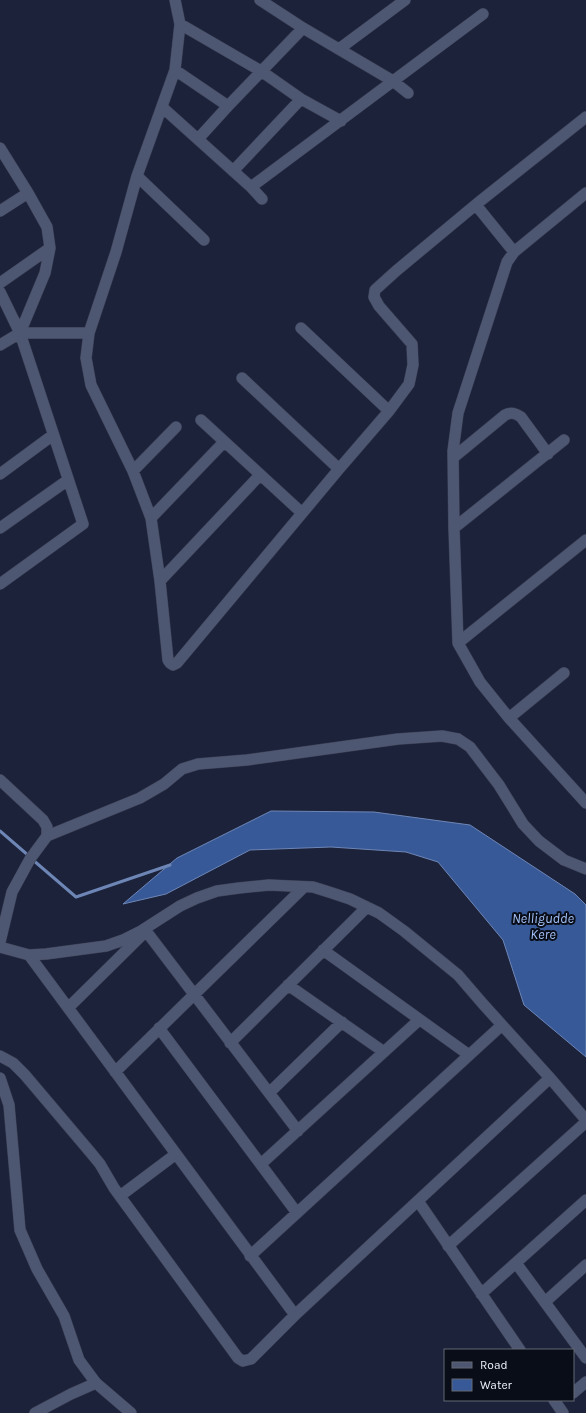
<svg xmlns="http://www.w3.org/2000/svg" width="586" height="1413" font-family="Karla,sans-serif">
<rect width="100%" height="100%" fill="#1b223a"/>
<path fill="#385998" stroke="#6e86b6" d="M 271,811 L 374,812 L 470,825 L 575,894 L 586,905 L 586,1057 L 524,1005 L 503,940 L 438,862 L 406,852 L 331,847 L 250,850 L 166,894 L 123,904 L 177,858 Z"/>
<g fill="none" stroke-linecap="round" stroke-linejoin="round">
<path stroke="#6e86b6" stroke-width="3" d="M 0,831 L 29,856
M 33,860 L 76,897 L 170,865"/>
<g stroke="#383d51" stroke-width="12">
<path id="minor" d="M 175,0 L 180,24 L 175,70 L 137,176 L 204,240
M 260,0 L 303,28 L 393,81 L 408,93
M 180,24 L 261,71 L 301,99 L 341,121
M 339,49 L 405,0
M 175,70 L 228,106
M 162,107 L 251,187 L 483,14
M 198,139 L 228,106 L 303,28
M 0,148 L 28,193 L 47,227 L 50,248 L 45,273 L 20,333 L 0,345
M 233,171 L 301,99
M 137,176 L 116,252 L 89,333 L 86,358 L 91,385 L 133,471 L 151,518 L 160,581 L 168,660 L 170,663 L 173,665 L 177,663 L 339,469 L 389,411 L 409,384 L 413,365 L 412,344 L 379,306 L 374,297 L 375,290 L 396,271 L 479,202 L 586,117
M 251,187 L 262,199
M 586,193 L 514,252 L 507,262 L 458,413 L 453,451 L 454,528 L 458,643 L 586,540
M 476,205 L 514,252
M 0,211 L 28,193
M 0,283 L 50,248
M 0,292 L 20,333 L 83,524 L 0,584
M 301,328 L 389,411
M 20,333 L 89,333
M 242,378 L 339,469
M 201,420 L 302,513
M 454,457 L 505,415 C 511,412 515,413 521,417 L 548,454
M 133,471 L 176,427
M 0,474 L 53,435
M 151,518 L 224,442
M 0,528 L 68,480
M 454,528 L 564,440
M 160,581 L 260,475
M 458,643 L 480,682 L 509,718 L 586,803
M 509,718 L 564,673
M 47,836 L 140,798 L 164,784 L 182,769 L 198,764 L 247,760 L 398,739 L 442,736 L 458,739 L 470,747 L 499,785 L 523,824 L 539,841 L 564,860 L 586,869
M 146,931 L 298,1131
M 0,947 L 29,955 L 46,954 L 106,946 L 123,940 L 141,931 L 180,906 L 197,898 L 217,891 L 239,888 L 269,885 L 290,886 L 313,887 L 332,893 L 350,899 L 379,913 L 404,931 L 458,975 L 483,1004 L 550,1078 L 586,1120
M 323,950 L 469,1055
M 29,955 L 295,1315 L 550,1078
M 288,985 L 384,1052
M 68,1008 L 145,932
M 159,1028 L 297,1213
M 230,1043 L 367,907
M 0,1056 L 13,1063 L 25,1075 L 91,1153 L 100,1164 L 114,1188 L 238,1358 L 243,1361 L 251,1359 L 295,1315
M 115,1072 L 304,887
M 269,1093 L 342,1022
M 261,1164 L 419,1020
M 120,1196 L 176,1154
M 418,1201 L 520,1350
M 448,1246 L 586,1122
M 250,1256 L 502,1025
M 516,1263 L 586,1358
M 481,1294 L 586,1200
M 545,1302 L 586,1265
M 573,1393 L 586,1382
M 554,1400 L 563,1413"/>
</g>
<g stroke="#383d51" stroke-width="12">
<path id="tertiary" d="M 0,780 L 43,820 L 47,827 L 47,836 L 30,859 L 12,892 L 0,942
M 0,1078 L 9,1105 L 20,1230 L 37,1269 L 64,1316 L 79,1360 L 96,1383"/>
</g>
<g stroke="#383d51" stroke-width="12">
<path id="secondary" d="M 35,1413 L 71,1394 L 96,1383 L 131,1413"/>
</g>
<use href="#minor" stroke="#4e5772" stroke-width="11"/>
<use href="#tertiary" stroke="#4e5772" stroke-width="11"/>
<use href="#secondary" stroke="#4e5772" stroke-width="11"/>
</g>
<g text-anchor="middle" stroke-width="4" stroke-linejoin="round" paint-order="stroke">
<g font-size="14" font-style="italic" fill="#a3c1f7" stroke="#090d17">
<text x="543" y="923">Nelligudde<tspan x="543" dy="16">Kere</tspan></text>
</g>
</g>
<rect x="444" y="1349" width="130" height="52" fill="#090d17" stroke="#636873"/>
<rect x="452" y="1362" width="20" height="6" fill="#4e5772" stroke="#636873"/>
<text x="480" y="1369" font-size="12" fill="#ebf0fd">Road</text>
<rect x="452" y="1379" width="20" height="12" fill="#385998" stroke="#636873"/>
<text x="480" y="1389" font-size="12" fill="#ebf0fd">Water</text>
</svg>
